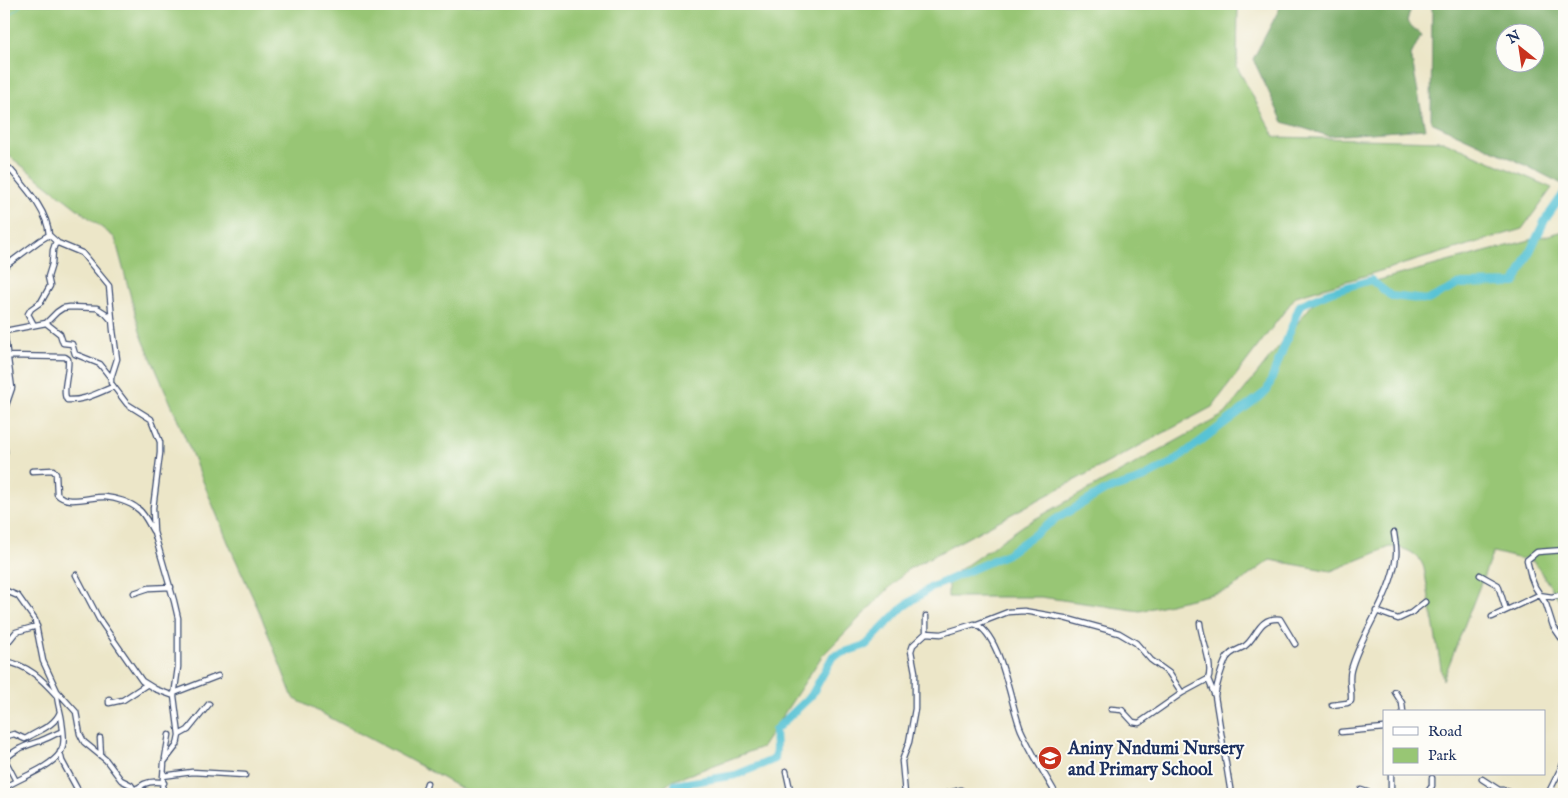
<svg xmlns="http://www.w3.org/2000/svg" width="1568" height="798" font-family="'IM FELL English',serif">
<rect width="100%" height="100%" fill="#fdfcf7"/>
<filter id="ink" filterUnits="userSpaceOnUse"><feTurbulence type="fractalNoise" baseFrequency=".02" numOctaves="2"/><feDisplacementMap in="SourceGraphic" scale="10" xChannelSelector="R" yChannelSelector="G"/><feConvolveMatrix kernelMatrix="1 2 1 2 8 2 1 2 1" color-interpolation-filters="sRGB"/></filter>
<filter id="wash" filterUnits="userSpaceOnUse"><feTurbulence type="fractalNoise" baseFrequency=".0096" numOctaves="4" result="noise"/><feDisplacementMap in="SourceGraphic" scale="20" xChannelSelector="R" yChannelSelector="G"/><feGaussianBlur stdDeviation="1.12" result="paint"/><feColorMatrix in="noise" values="0 0 0 0 0 0 0 0 0 0 0 0 0 0 0 0 0 1.4 0 .05"/><feComposite in="paint" operator="in"/></filter>
<g filter="url(#wash)">
<rect width="100%" height="100%" fill="#ece6c8"/>
<path fill="#98c674" stroke="#5a7a69" d="M 4,4 L 1238,4 L 1237,67 L 1275,137 L 1443,141 L 1552,188 L 1522,229 L 1296,296 L 1212,407 L 907,570 L 822,656 L 762,747 L 672,781 L 655,794 L 471,794 L 408,759 L 293,698 L 260,613 L 230,547 L 175,413 L 141,335 L 115,238 L 4,152 Z
M 1564,231 L 1564,607 L 1534,562 L 1493,552 L 1443,680 L 1424,568 C 1419,553 1404,547 1390,547 L 1331,571 L 1270,560 L 1229,590 L 1140,611 L 1041,597 L 948,597 L 948,578 L 1024,525 L 1225,414 L 1319,296 Z"/>
<path fill="#7aab66" stroke="#4a6d62" fill-rule="evenodd" d="M 1282,4 L 1412,4 L 1407,22 L 1421,35 L 1411,55 L 1425,129 L 1329,136 L 1283,122 L 1253,59 Z
M 1432,4 L 1564,4 L 1564,185 L 1521,163 L 1431,122 ZM 1506,32 L 1536,32 L 1536,62 L 1506,62 Z"/>
<g fill="none" stroke-linecap="round" stroke-linejoin="round">
<path stroke="#59c3d5" stroke-width="1" d="M 4,21 L 23,4"/>
<path stroke="#59c3d5" stroke-width="8" d="M 674,794 L 675,785 L 736,775 L 775,759 L 776,748 L 775,730 L 811,696 L 833,656 L 866,645 L 903,607 L 930,588 L 1007,554 L 1056,519 L 1104,491 L 1139,480 L 1173,462 L 1267,391 L 1300,305 L 1330,292 L 1371,280 L 1391,296 L 1428,300 L 1460,284 L 1515,283 L 1545,220 L 1564,193"/>
</g>
</g>
<g filter="url(#ink)">
<g fill="none" stroke-linecap="round" stroke-linejoin="round">
<g stroke="#3a4a6e" stroke-width="7">
<path id="street" d="M 10,169 C 25,187 48,211 49,235 L 58,243 L 82,253 L 109,286 L 113,330 L 117,359 L 111,378 L 111,383 L 127,404 L 151,419 L 160,442 L 160,453 L 153,508 L 154,532 L 174,601 L 178,618 L 178,667 L 174,696 L 179,735 L 177,745 L 164,762 L 162,794
M 4,267 L 39,241 L 49,235
M 46,323 L 60,334 L 63,343 L 72,344 L 75,354 L 100,364 L 111,378
M 34,325 L 28,314 L 31,309 L 41,302 L 50,286 L 48,277 L 52,264 L 53,250 L 55,244 L 58,243
M 5,331 L 46,323 L 57,312 L 63,308 L 70,307 L 97,308 L 105,313 L 112,321
M 8,356 L 65,357 L 68,359 C 70,371 61,392 67,400 C 84,401 97,393 113,387
M 4,411 L 12,388 L 4,330
M 4,443 L 5,452
M 32,471 L 53,470 L 56,474 L 57,494 C 67,506 91,496 105,497 C 115,498 130,502 138,509 C 144,513 149,524 153,531
M 1564,550 L 1537,552 L 1527,560 L 1531,577 L 1535,587 L 1546,604 L 1553,626 L 1564,642
M 76,575 L 99,619 L 142,681 L 155,689 L 174,696
M 1480,575 L 1498,585 L 1506,610
M 4,590 L 18,596 L 35,620 L 43,661 L 57,691 C 56,700 61,712 62,722 C 63,731 66,744 60,753 C 50,768 19,778 4,788
M 134,593 L 149,588 L 171,587
M 1376,611 L 1398,619 L 1411,613 L 1425,602
M 1492,617 L 1539,595 L 1552,597 L 1564,594
M 977,624 L 1008,612 L 1024,611 L 1064,618 L 1119,633 L 1136,643 L 1151,660 L 1169,673 L 1182,693
M 926,633 L 941,634 L 974,624 C 1001,631 1011,707 1021,730 C 1031,752 1044,773 1056,794
M 4,647 L 16,632 L 37,626
M 4,661 C 28,665 42,679 57,696
M 1208,679 L 1215,696 L 1231,794
M 57,691 L 76,712 L 80,734 L 84,742 L 106,760 L 121,780 L 131,785 L 137,794
M 1395,692 L 1402,703 L 1403,712
M 174,693 L 218,676
M 1215,696 C 1217,684 1221,670 1226,659 C 1230,651 1239,650 1245,646 C 1258,636 1258,617 1280,619 L 1295,644
M 109,699 L 109,703 L 123,700 L 146,685
M 1332,705 L 1347,703 L 1351,701 C 1352,690 1348,680 1351,670 C 1361,632 1392,596 1396,556 C 1397,548 1395,541 1394,533
M 1111,709 L 1122,710 L 1133,722 L 1139,723 L 1182,693 L 1208,679 C 1214,666 1201,638 1200,623
M 1341,732 L 1384,728
M 179,735 L 188,730 L 209,704
M 4,737 L 14,734 L 25,739 C 37,731 55,726 60,712
M 100,738 L 101,756
M 60,752 L 62,761 L 80,794
M 4,758 L 16,781
M 165,758 L 169,735
M 5,759 C 19,747 23,747 40,741 C 48,738 55,734 63,731
M 786,771 L 791,794
M 163,776 L 192,772 L 245,775
M 1482,779 L 1499,790 L 1499,794
M 137,788 L 153,794
M 1361,790 L 1373,794
M 1499,790 L 1503,790 L 1516,794
M 135,791 C 143,782 152,780 164,783
M 424,794 L 427,783
M 905,794 L 902,761 L 909,742 L 915,709 L 915,672 L 911,651 L 913,645 L 926,633 L 926,616
M 945,794 L 961,790
M 1391,794 L 1391,774
M 1426,794 L 1432,786 L 1432,778
M 1442,794 L 1444,793
M 1548,794 L 1564,762"/>
</g>
<use href="#street" stroke="#fff" stroke-width="4.5"/>
</g>
</g>
<defs>
<g id="school-disc" transform="scale(1.25)"><circle r="9.5" fill="#c8321e" stroke="#fdfcf7"/><path d="M0-5L7-2L0 1L-7-2ZM-4 1L0 2.5L4 1V4Q0 6-4 4Z" fill="#fff"/></g>
</defs>
<g fill-rule="evenodd">
<use href="#school-disc" x="1050" y="758"/>
</g>
<g text-anchor="middle" stroke-width="4" stroke-linejoin="round" paint-order="stroke">
<g font-size="18" font-weight="bold" fill="#1b2f5e" stroke="#fdfcf7" text-anchor="start">
<text x="1068" y="754">Aniny Nndumi Nursery<tspan x="1068" dy="21">and Primary School</tspan></text>
</g>
</g>
<rect width="1568" height="798" fill="none" stroke="#fdfcf7" stroke-width="20"/>
<rect x="1383" y="710" width="162" height="65" fill="#fdfcf7" stroke="#a3aaba"/>
<rect x="1393" y="727" width="25" height="8" fill="#ffffff" stroke="#a3aaba"/>
<text x="1428" y="736" font-size="15" fill="#1b2f5e">Road</text>
<rect x="1393" y="748" width="25" height="15" fill="#98c674" stroke="#a3aaba"/>
<text x="1428" y="760" font-size="15" fill="#1b2f5e">Park</text>
<g transform="translate(1520 48) rotate(330)"><circle r="24" fill="#fdfcf7" stroke="#a3aaba"/>
<path d="M0-4L9 19L0 12L-9 19Z" fill="#c8321e"/>
<text y="-8" font-size="14" font-weight="bold" text-anchor="middle" fill="#1b2f5e">N</text>
</g>
</svg>
